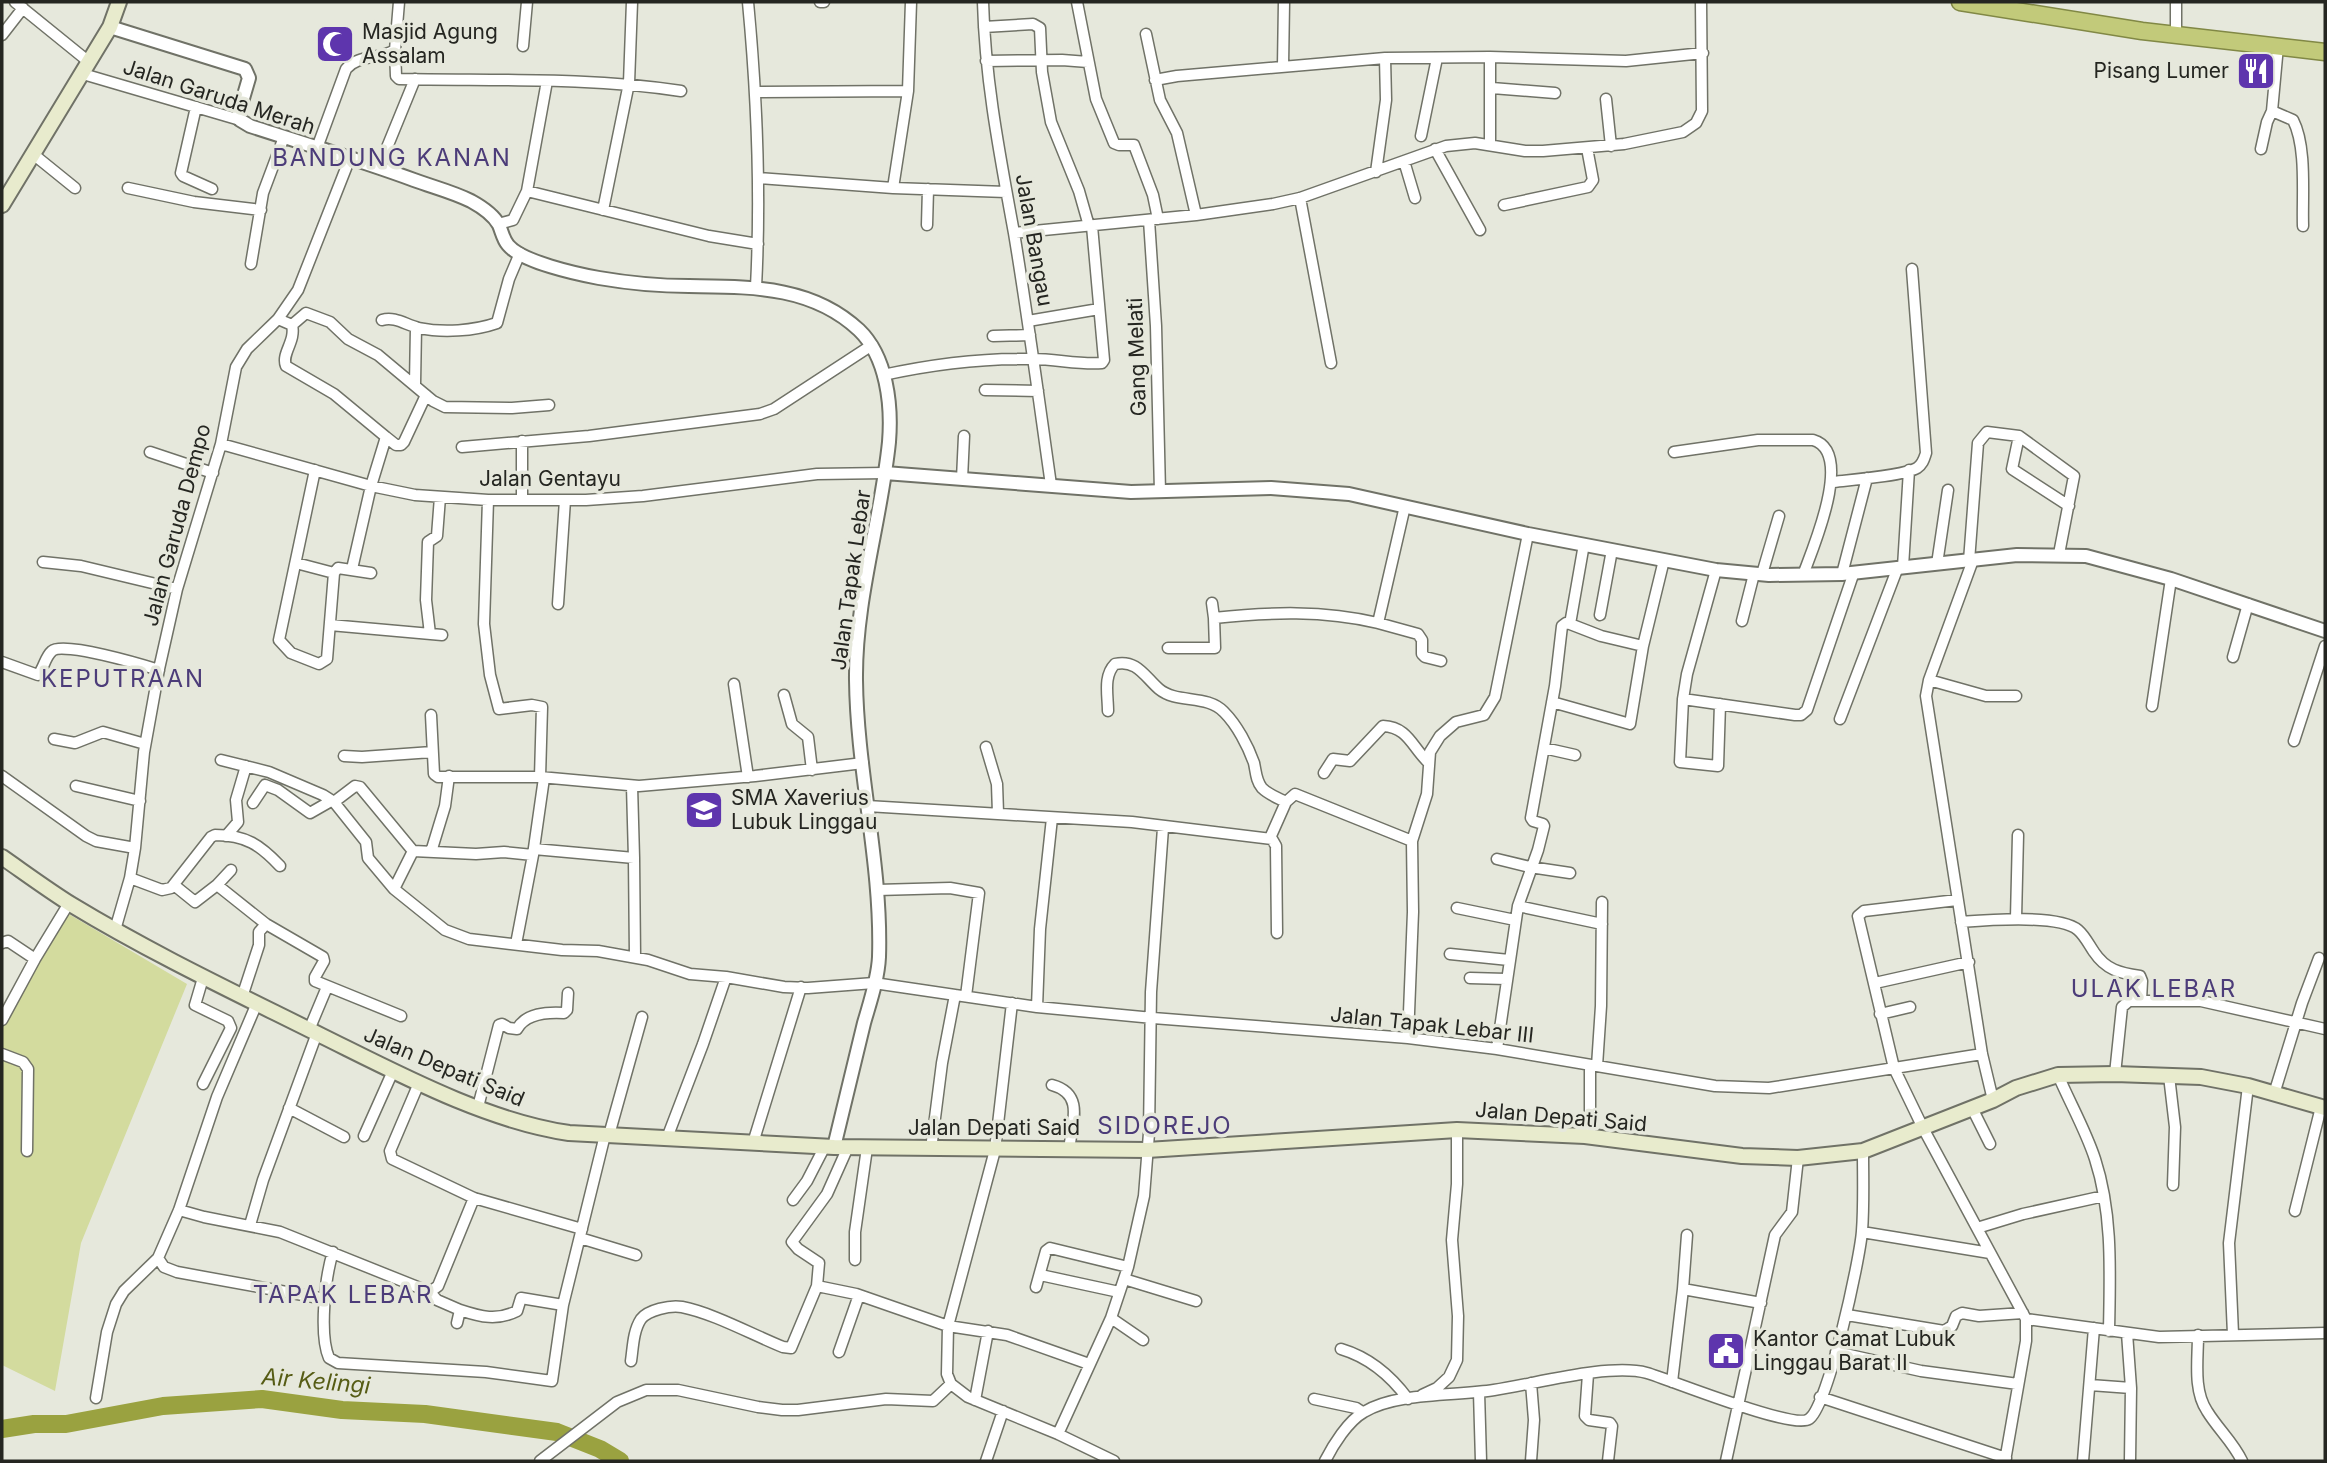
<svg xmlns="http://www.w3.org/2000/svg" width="2327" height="1463" font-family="Inter,sans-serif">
<rect width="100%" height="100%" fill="#e6e8dc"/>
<path fill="#d3db9e" d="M 67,913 L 187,984 L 81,1243 L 55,1391 L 2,1365 L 2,1026 Z"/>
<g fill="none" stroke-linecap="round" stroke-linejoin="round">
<path stroke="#9aa240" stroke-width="18" d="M 2,1429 L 34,1424 L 66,1424 L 163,1406 L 262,1399 L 342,1410 L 425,1414 L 557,1432 L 600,1449 L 620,1461"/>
<g stroke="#707267" stroke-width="13">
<path id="minor" d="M 15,2 L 89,62
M 748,2 C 757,97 761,191 756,287
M 820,2 L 824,2
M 983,2 C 985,80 1000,156 1014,233 C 1028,317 1039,401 1051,485
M 1077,2 L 1096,99 L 1114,143 L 1119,145 L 1134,145 L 1153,195 L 1158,219
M 2176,2 L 2176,36
M 984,27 L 1033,24 L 1040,28 L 1042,72 L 1051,122 L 1079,191 L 1089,226
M 1146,34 L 1160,100 L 1177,133 L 1196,215
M 2,35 L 23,8
M 523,46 L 527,2
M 2278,46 L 2272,111 L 2293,120 C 2307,147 2302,196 2303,226
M 395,50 L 396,76 L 399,79 C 493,81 587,77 681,91
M 986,61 L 1062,60 L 1088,62
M 1283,66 L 1284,2
M 83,74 L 240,120
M 1155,80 L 1177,76 L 1385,58 L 1490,57 L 1626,61 L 1703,53
M 1492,88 L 1555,93
M 757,92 L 908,91
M 1606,99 L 1611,146
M 196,107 L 181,173 L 183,176 L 212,189
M 1421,136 L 1437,58
M 1490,144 L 1490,57
M 317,148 L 346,69 C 359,54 379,60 395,50 L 399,2
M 1435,149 L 1480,230
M 2261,149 L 2267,122 L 2272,111
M 33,154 L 75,188
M 1404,161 L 1415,198
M 379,167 L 415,79
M 1376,172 L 1386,100 L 1385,58
M 758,178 L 893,188 L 1006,192
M 128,188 L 194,202 L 261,210
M 893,188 L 908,91 L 911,2
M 527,191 L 709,236 L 758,244
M 1300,198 L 1331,363
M 1504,205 L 1588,187 L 1593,180 L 1587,148
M 603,210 L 629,83 L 632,2
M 1149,220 L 1156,326 L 1160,492
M 498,224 L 513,220 L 527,191 L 547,81
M 927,225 L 928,189
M 1014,233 L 1196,215 L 1273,204 L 1300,198 L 1446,146 L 1475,143 L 1525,151 L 1543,151 L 1624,144 L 1683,132 L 1696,123 L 1702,111 L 1701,2
M 251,264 L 263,193 L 284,137
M 278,319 L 292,325 L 306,313 L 330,322 L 348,339 L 378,355 L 433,401 L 445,407 L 512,408 L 549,405
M 382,320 C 395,316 406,325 419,328 C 443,333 474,331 497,323 L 509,279 L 520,253
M 1028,321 L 1099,309
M 292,325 C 296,342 281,353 286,366 L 334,394 L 386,437 L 371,486 L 352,569
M 993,336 L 1030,335
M 883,375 C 933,364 981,358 1033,359 C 1056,359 1080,365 1102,363 L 1104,360 L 1092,226
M 415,384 L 416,327
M 985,390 L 1038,391
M 2019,436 L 2012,469 L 2069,506
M 386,437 L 396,445 L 401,445 L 404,442 L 426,395
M 522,441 L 522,500
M 221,444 L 371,486 L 415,495 L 488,500 L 586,500 L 643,496 L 817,474 L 885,473
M 462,447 L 589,436 L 760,414 L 774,409 L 872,345
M 150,452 L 213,473
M 1674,452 L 1758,440 L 1813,440 C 1855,452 1812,550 1803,575
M 315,470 L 279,640 L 291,653 L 319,664 L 327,659 L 334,573
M 962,479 L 964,436
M 1832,482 C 1850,480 1903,476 1917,468 C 1923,464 1924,459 1926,453 L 1912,269
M 488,500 L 484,624 L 490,675 L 499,709 L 532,705 L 542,707 L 540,777
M 1973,560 L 1929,680 L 1926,696 L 1982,1054 L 1993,1100
M 1969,561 L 1978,443 L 1987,432 L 2019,436 L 2074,476 L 2059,554
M 43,562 L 81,566 L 177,589
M 296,563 L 334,573 L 338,568 L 371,573
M 1937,564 L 1948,490
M 1903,567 L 1909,470
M 1716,570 L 1687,674 L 1683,699 L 1680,762 L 1718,766 L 1720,704
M 1762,574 L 1779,516
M 1842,574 L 1867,478
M 1212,603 L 1214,618
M 558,604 L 565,500
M 1600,615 L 1612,550
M 1742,621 L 1754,574
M 1378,623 L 1418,634 L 1422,640 L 1422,654 L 1425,657 L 1441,661
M 1570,624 L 1584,544
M 330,625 L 442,635
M 430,634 L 426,600 L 428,542 L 437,536 L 440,497
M 1168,648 L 1215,648 L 1214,618 C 1270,612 1323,610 1378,623 L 1405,506
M 2233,657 L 2248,604
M 2,662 L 38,675 C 44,668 45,657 52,651 C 63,641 143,665 159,670
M 1929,680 L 1986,696 L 2016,696
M 734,684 L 748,777
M 784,695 L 792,724 L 808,737 L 812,770
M 1683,699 L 1795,715 L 1801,715 L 1807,710 L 1854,572
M 1552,702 L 1630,724 L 1643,646
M 2152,706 L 2171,579
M 1108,711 C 1108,695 1103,676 1115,664 C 1137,659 1145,677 1159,689 C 1177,704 1207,694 1224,712 C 1237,725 1248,746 1254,763 C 1256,772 1256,781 1262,788 C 1269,795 1278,798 1286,802
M 431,715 L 434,774 L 438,777 L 540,777 L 639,786 L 755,776 L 863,763
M 1840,719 L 1898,567
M 54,739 L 75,743 L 103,732 L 145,744
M 2294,741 L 2325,646
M 986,747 L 997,784 L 998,813
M 1544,748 L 1575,755
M 344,756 L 362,757 L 432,752
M 221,760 L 269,772 L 323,795 L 334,802 L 366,842 L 368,858 L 394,889 L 445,930 L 469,939 L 562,950 L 598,951 L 648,960 L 690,974 L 726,977 L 784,987 L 808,988 L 874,983 L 1037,1007 L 1153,1018 L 1408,1038 L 1497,1049 L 1715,1086 L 1769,1088 L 1982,1054
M 1324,773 L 1333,759 L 1350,761 L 1383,726 C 1408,727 1412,747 1428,762
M 2,776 L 86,836 L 96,841 L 135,848
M 76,786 L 140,801
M 334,802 L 355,786 L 360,787 L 413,851 L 476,854 L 504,852 L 533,855
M 253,803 L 265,785 L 278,790 L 310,813 L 331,801
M 867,806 L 1132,822 L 1272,839 L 1276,846 L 1277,933
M 226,836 L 238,822 L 236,800 L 246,766
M 1270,838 L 1286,802 L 1295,794 L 1412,841
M 534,849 L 634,858 L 632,786
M 431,852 L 445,806 L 449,776
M 634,858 L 635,957
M 1497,859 L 1530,867 L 1570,873
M 231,870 L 217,885 L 266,924 L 323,957 L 324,961 L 315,977 L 315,981 L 401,1016
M 130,878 L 162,890 L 171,888 L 211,837 L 215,835 C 246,835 260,845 280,866
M 174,885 L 195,902 L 217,885
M 394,889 L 413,851
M 877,890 L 950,888 L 979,893 L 966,996
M 1957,900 L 1864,911 L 1858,916 L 1894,1068 L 1923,1128 L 2026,1319 L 2026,1341 L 2005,1461
M 1518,906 L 1602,924
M 1457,908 L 1515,920
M 2016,918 L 2018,835
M 1961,922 C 1987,920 2059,914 2078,930 C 2085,936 2089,945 2094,952 C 2106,970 2120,973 2140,976 L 2142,981 L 2141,1000
M 115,930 L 130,878 L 135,848 L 144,752 L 159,669 L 177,589 L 221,444 L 236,367 L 247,349 L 278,319 L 298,290 L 350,158
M 2,943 L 8,941 L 35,959
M 516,944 L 533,855 L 544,778
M 1450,954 L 1509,960
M 203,978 L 195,1005 L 228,1021 L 231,1028 L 203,1084
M 1470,978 L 1506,979
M 1875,983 L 1969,962
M 242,997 L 259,945 L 259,932 L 266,924
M 1012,1003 L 995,1150 L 948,1326 L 947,1374 L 951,1384 L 968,1397 L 1058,1434 L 1114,1461
M 1037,1007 L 1040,929 L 1052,818
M 1880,1014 L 1910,1007
M 2,1020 L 35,959 L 69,903
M 309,1030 L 327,987
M 1408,1038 L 1413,912 L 1412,841 L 1427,794 L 1430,752 L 1440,736 L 1456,722 L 1484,715 L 1495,697 L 1528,534
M 1497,1049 L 1518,906 L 1538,850 L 1544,826 L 1543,824 L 1533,821 L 1531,818 L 1555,686 L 1562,626 L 1566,623 L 1570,624 L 1601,636 L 1643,646 L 1664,560
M 2,1054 L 23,1062 L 28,1069 L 27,1151
M 1597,1066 L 1601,1006 L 1602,902
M 2115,1074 L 2122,1007 L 2129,1001 L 2201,1001 L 2325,1029
M 2058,1075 C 2070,1103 2086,1131 2095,1159 C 2113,1214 2110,1274 2109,1331
M 2169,1076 L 2175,1127 L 2173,1185
M 419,1083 L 390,1151 L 392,1159 L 474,1198 L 582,1229
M 1052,1085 C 1085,1094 1072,1123 1069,1150
M 2274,1094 L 2302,1003 L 2319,958
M 478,1107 L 499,1025 L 502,1024 L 509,1028 L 517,1029 C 526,1013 547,1012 564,1013 L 567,1010 L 568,993
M 289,1108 L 344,1137
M 1972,1108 L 1990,1144
M 609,1135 L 642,1017
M 364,1136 L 393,1071
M 1590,1136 L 1590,1065
M 667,1138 L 703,1044 L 726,977
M 753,1143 L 801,987
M 931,1149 L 942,1063 L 955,995
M 793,1200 L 807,1181 L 825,1146
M 179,1210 L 204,1217 L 280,1232 L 430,1292 L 437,1300 L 460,1310 L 457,1323
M 2295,1211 L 2321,1107
M 250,1225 L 263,1180 L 317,1033
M 1977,1228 L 2023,1214 L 2104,1196
M 1862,1232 L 1990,1253
M 580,1238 L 636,1255
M 333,1252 C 325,1277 319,1335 329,1358 L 338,1363 L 486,1372 L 552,1381 L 563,1305
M 158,1258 L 164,1267 L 177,1272 L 325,1299
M 855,1260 L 855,1232 L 867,1148
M 1045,1276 L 1119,1292
M 1124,1279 L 1196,1301
M 817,1286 L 819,1263 L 798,1249 L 792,1242 L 827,1194 L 848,1147
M 1036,1287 L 1046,1251 L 1050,1248 L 1128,1267
M 1683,1289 L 1761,1303
M 430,1292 L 438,1286 L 474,1198
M 460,1310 C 481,1317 497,1321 517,1311 L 521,1298 L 563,1305 L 605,1135
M 1847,1315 L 1944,1331 L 1952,1326 L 1956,1316 L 1962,1313 L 1979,1316 L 2023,1313
M 1111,1318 L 1143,1340
M 2026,1319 L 2159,1337 L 2325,1333
M 2127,1333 L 2131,1388 L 2130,1460
M 2233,1334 L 2229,1243 L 2248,1086
M 2198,1335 C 2198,1360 2193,1390 2207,1411 C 2218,1429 2233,1442 2242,1461
M 1341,1349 C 1368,1357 1391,1376 1408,1399
M 839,1352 L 859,1295
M 1836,1352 L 1921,1371 L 2018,1384
M 631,1361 C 633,1348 633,1331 641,1319 C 648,1310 670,1305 682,1307 C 713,1313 753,1335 783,1347 L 791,1348 L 817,1286 L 856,1294 L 948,1326 L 1007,1335 L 1089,1364
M 1588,1374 L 1585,1416 L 1589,1420 L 1610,1423 L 1612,1426 L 1608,1461
M 1672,1382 L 1683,1289 L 1687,1235
M 2090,1385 L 2131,1388
M 1479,1392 L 1481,1461
M 1422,1395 L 1437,1388 L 1449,1377 L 1457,1360 L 1458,1316 L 1452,1240 L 1457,1184 L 1457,1130
M 1820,1397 L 2006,1458
M 96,1398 L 107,1332 L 116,1304 L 124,1291 L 158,1258 L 179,1210 L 217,1097 L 257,1003
M 1314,1399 L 1356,1408 L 1362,1412
M 975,1400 L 988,1331
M 1058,1434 L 1111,1318 L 1128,1267 L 1144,1196 L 1149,1133 L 1151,992 L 1163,828
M 540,1461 L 617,1402 L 646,1390 L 678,1390 L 758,1407 L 782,1410 L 798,1410 L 886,1399 L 933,1401 L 951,1384
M 986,1461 L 1003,1411
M 1325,1461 C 1333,1445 1348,1421 1364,1412 C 1396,1392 1457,1396 1494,1390 C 1535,1384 1609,1363 1647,1373 C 1671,1380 1793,1430 1809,1419 C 1828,1407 1860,1259 1862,1231 C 1864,1205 1863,1178 1863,1151
M 1531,1461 L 1534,1420 L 1531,1383
M 1726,1461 L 1775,1235 L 1792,1212 L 1798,1158
M 2083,1461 L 2094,1328"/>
</g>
<g stroke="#707267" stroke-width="16">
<path id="tertiary" d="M 110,27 L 245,69 L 249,78 L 239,112 L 240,120 L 250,126 C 305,144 360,160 414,180 C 433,187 453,192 471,201 C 482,207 493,214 499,225 C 502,232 503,239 508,245 C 522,262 577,274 599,278 C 628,283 660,286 689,286 C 749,287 811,285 859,330 C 887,357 892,405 889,442 C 881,521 855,600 856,680 C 857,773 882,864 879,957 C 878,979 870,1002 864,1023 C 854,1064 844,1105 834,1147
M 885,473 L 1131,492 L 1271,488 L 1349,494 L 1528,534 L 1716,570 L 1769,575 L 1842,574 L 2017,555 L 2086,556 L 2171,579 L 2325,631"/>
</g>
<g stroke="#707267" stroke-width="18">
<path id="secondary" d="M 2,205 L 110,27 L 119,2
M 2,857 C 25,873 48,890 72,905 C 153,954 238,994 322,1036 C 397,1073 486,1121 569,1133 L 834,1147 L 1147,1150 L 1457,1130 L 1585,1136 L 1742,1156 L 1798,1158 L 1863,1151 L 1993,1100 L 2016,1088 L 2058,1075 L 2115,1074 L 2201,1077 L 2248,1086 L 2325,1108"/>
</g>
<g stroke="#818845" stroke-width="19">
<path id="trunk" d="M 1960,2 L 2142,31 L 2325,52"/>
</g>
<use href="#minor" stroke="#fff" stroke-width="10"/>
<use href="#tertiary" stroke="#fff" stroke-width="12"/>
<use href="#secondary" stroke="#e8ebcd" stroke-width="14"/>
<use href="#trunk" stroke="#c2ca7a" stroke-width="16"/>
</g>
<defs>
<g id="mosque-square" transform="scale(2.0125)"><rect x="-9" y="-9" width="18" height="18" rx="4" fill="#5e35ad" stroke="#e6e8dc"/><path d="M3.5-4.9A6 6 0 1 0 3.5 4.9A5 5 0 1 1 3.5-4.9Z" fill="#fff"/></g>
<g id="restaurant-square" transform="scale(2.0125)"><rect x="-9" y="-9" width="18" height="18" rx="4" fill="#5e35ad" stroke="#e6e8dc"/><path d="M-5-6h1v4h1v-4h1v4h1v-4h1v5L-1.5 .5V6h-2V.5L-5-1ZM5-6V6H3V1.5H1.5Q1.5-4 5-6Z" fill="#fff"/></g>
<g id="school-square" transform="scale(2.0125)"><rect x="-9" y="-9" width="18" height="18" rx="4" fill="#5e35ad" stroke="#e6e8dc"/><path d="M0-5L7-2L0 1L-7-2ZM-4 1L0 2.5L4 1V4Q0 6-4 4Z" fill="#fff"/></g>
<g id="civic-square" transform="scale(2.0125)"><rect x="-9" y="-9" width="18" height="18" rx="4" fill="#5e35ad" stroke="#e6e8dc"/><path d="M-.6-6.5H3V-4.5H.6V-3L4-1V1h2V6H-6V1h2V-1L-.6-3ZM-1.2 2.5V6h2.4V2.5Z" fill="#fff"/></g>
</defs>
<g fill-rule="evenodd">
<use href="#mosque-square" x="335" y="44"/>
<use href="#restaurant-square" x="2256" y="71"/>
<use href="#school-square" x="704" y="810"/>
<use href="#civic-square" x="1726" y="1351"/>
</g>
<g text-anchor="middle" stroke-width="7" stroke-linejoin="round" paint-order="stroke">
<g font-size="21" fill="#252621" stroke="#e6e8dc" text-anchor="start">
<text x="362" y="39">Masjid Agung<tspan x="362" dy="24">Assalam</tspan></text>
<text x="2229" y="78" text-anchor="end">Pisang Lumer</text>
<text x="731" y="805">SMA Xaverius<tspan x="731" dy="24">Lubuk Linggau</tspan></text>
<text x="1753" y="1346">Kantor Camat Lubuk<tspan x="1753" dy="24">Linggau Barat II</tspan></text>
</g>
<g font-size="21" fill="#252621" stroke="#e6e8dc">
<text transform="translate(219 97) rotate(18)" y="7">Jalan Garuda Merah</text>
<text transform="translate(1034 240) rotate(80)" y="7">Jalan Bangau</text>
<text transform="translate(1137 357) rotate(-92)" y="7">Gang Melati</text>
<text x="550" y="486">Jalan Gentayu</text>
<text transform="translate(177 525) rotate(-75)" y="7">Jalan Garuda Dempo</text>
<text transform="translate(851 580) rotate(-82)" y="7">Jalan Tapak Lebar</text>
<text transform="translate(1432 1025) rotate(6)" y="7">Jalan Tapak Lebar III</text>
<text transform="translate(444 1067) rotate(23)" y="7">Jalan Depati Said</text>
<text transform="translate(1561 1117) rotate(5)" y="7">Jalan Depati Said</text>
<text x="994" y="1135">Jalan Depati Said</text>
</g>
<g font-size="23" font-style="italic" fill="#565c15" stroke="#e6e8dc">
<text transform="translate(316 1381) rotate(5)" y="8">Air Kelingi</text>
</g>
<g font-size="24" letter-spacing="2" fill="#4c3c79" stroke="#e6e8dc">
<text x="392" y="166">BANDUNG KANAN</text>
<text x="123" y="687">KEPUTRAAN</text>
<text x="2154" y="997">ULAK LEBAR</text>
<text x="1165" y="1134">SIDOREJO</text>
<text x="343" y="1303">TAPAK LEBAR</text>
</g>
</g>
<rect width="2327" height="1463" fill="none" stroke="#252621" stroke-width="7"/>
</svg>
